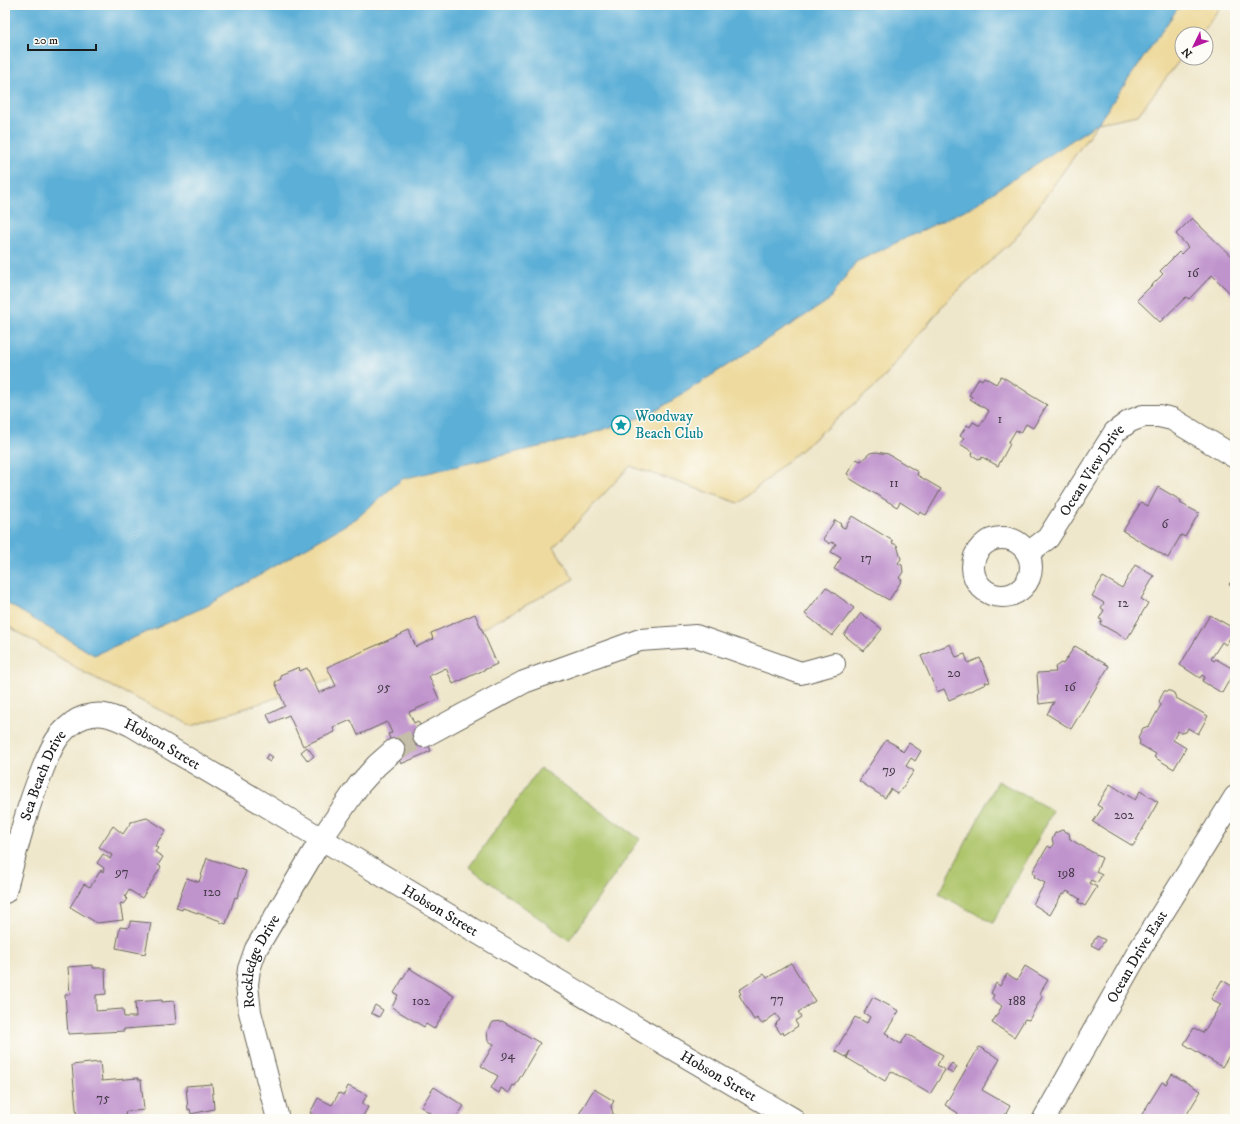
<svg xmlns="http://www.w3.org/2000/svg" width="1240" height="1124" font-family="'IM FELL DW Pica',serif">
<rect width="100%" height="100%" fill="#fdfcf7"/>
<filter id="ink" filterUnits="userSpaceOnUse"><feTurbulence type="fractalNoise" baseFrequency=".025" numOctaves="2"/><feDisplacementMap in="SourceGraphic" scale="8" xChannelSelector="R" yChannelSelector="G"/><feConvolveMatrix kernelMatrix="1 2 1 2 8 2 1 2 1" color-interpolation-filters="sRGB"/></filter>
<filter id="wash" filterUnits="userSpaceOnUse"><feTurbulence type="fractalNoise" baseFrequency=".012" numOctaves="4" result="noise"/><feDisplacementMap in="SourceGraphic" scale="16" xChannelSelector="R" yChannelSelector="G"/><feGaussianBlur stdDeviation="0.9" result="paint"/><feColorMatrix in="noise" values="0 0 0 0 0 0 0 0 0 0 0 0 0 0 0 0 0 1.4 0 .05"/><feComposite in="paint" operator="in"/></filter>
<g filter="url(#wash)">
<rect width="100%" height="100%" fill="#efe7cb"/>
<path fill="#adc469" stroke="#647042" d="M 540,768 L 640,839 L 569,940 L 469,867 Z
M 998,781 L 1053,811 L 993,923 L 939,894 Z"/>
<path fill="#eeda9e" stroke="#857b5d" d="M 1063,5 L 1222,5 L 1200,34 L 1182,34 L 1182,57 L 1138,115 L 1098,123 L 1015,239 L 951,296 L 879,383 L 739,503 L 630,466 L 554,547 L 574,579 L 482,629 L 192,726 L 85,673 L 5,624 L 5,542 Z"/>
<path fill="#5bafd7" stroke="#3c667a" d="M 5,5 L 1180,5 L 1098,123 L 973,206 L 856,262 L 828,301 L 651,414 L 577,438 L 402,479 L 357,518 L 207,606 L 94,655 L 5,602 Z"/>
<g id="blocks">
<path fill="#bf93cc" d="M 1192,218 L 1235,260 L 1235,298 L 1212,275 L 1189,299 L 1186,297 L 1160,322 L 1137,300 L 1163,274 L 1160,271 L 1179,252 L 1181,254 L 1188,247 L 1176,234 Z
M 1001,376 L 1027,392 L 1027,393 L 1047,405 L 1033,428 L 1026,424 L 1021,433 L 1016,430 L 1008,443 L 1010,444 L 998,466 L 982,457 L 980,460 L 972,455 L 973,452 L 960,444 L 964,438 L 960,436 L 967,425 L 970,427 L 973,422 L 980,426 L 989,411 L 970,399 L 972,397 L 969,395 L 979,378 L 982,380 L 984,377 L 996,384 Z
M 876,452 L 888,454 L 918,472 L 917,475 L 941,489 L 926,515 L 920,512 L 919,514 L 900,502 L 897,507 L 849,478 L 850,476 L 847,474 L 856,459 L 861,461 L 870,453 Z
M 1158,487 L 1182,501 L 1180,503 L 1199,513 L 1185,537 L 1181,535 L 1168,558 L 1123,531 L 1141,502 L 1148,506 Z
M 852,516 L 893,541 L 892,543 L 897,545 L 901,559 L 898,563 L 902,565 L 903,572 L 899,578 L 902,580 L 889,600 L 834,569 L 841,558 L 831,552 L 836,544 L 831,542 L 830,544 L 823,539 L 835,520 L 841,524 L 840,526 L 845,528 Z
M 1135,565 L 1154,576 L 1141,599 L 1148,603 L 1127,639 L 1100,624 L 1102,620 L 1099,619 L 1104,610 L 1101,608 L 1104,603 L 1092,596 L 1103,577 L 1122,588 Z
M 1235,579 L 1235,592 L 1229,584 Z
M 826,587 L 854,608 L 832,636 L 805,614 Z
M 861,613 L 882,629 L 864,651 L 844,635 Z
M 475,614 L 497,664 L 453,684 L 446,668 L 429,676 L 439,699 L 409,712 L 414,723 L 418,721 L 431,751 L 401,764 L 388,734 L 392,733 L 387,722 L 358,735 L 351,720 L 333,728 L 335,732 L 303,746 L 289,715 L 271,723 L 267,715 L 285,706 L 275,682 L 281,679 L 280,675 L 299,667 L 300,671 L 307,668 L 319,693 L 336,686 L 327,667 L 409,631 L 416,647 L 433,639 L 431,633 Z
M 1210,615 L 1235,629 L 1226,645 L 1222,642 L 1211,659 L 1214,661 L 1216,659 L 1235,670 L 1222,693 L 1202,681 L 1205,677 L 1202,675 L 1200,678 L 1180,665 Z
M 950,644 L 956,657 L 965,654 L 968,663 L 980,658 L 990,682 L 988,683 L 987,682 L 985,682 L 986,684 L 949,700 L 944,689 L 937,692 L 921,656 Z
M 1075,646 L 1109,666 L 1071,729 L 1047,714 L 1054,702 L 1039,704 L 1037,673 L 1056,672 L 1055,667 L 1061,663 L 1063,664 Z
M 1164,691 L 1170,691 L 1174,693 L 1176,698 L 1208,716 L 1198,734 L 1188,728 L 1186,732 L 1181,733 L 1178,731 L 1173,740 L 1186,748 L 1174,769 L 1154,757 L 1156,754 L 1139,744 L 1140,742 L 1138,737 L 1143,728 L 1149,726 L 1161,705 L 1159,701 Z
M 886,740 L 897,746 L 903,752 L 909,743 L 921,751 L 915,761 L 911,758 L 906,766 L 914,771 L 898,794 L 891,789 L 885,798 L 859,781 Z
M 307,747 L 314,756 L 308,761 L 301,752 Z
M 268,754 L 273,757 L 270,762 L 265,759 Z
M 1110,784 L 1135,800 L 1140,791 L 1158,802 L 1133,846 L 1093,822 L 1102,808 L 1097,805 Z
M 147,818 L 166,830 L 155,846 L 158,848 L 155,852 L 163,857 L 158,865 L 161,867 L 142,898 L 129,890 L 125,897 L 127,899 L 123,904 L 121,903 L 120,904 L 123,920 L 97,923 L 70,907 L 84,884 L 90,887 L 101,870 L 103,872 L 104,868 L 97,863 L 103,854 L 110,859 L 112,855 L 99,847 L 113,826 L 123,834 L 131,822 Z
M 1062,830 L 1069,833 L 1070,839 L 1102,858 L 1096,872 L 1102,875 L 1097,883 L 1091,880 L 1089,883 L 1097,887 L 1085,906 L 1078,902 L 1080,899 L 1067,891 L 1064,895 L 1062,894 L 1050,915 L 1033,904 L 1045,883 L 1034,877 L 1035,875 L 1032,873 L 1048,846 L 1051,848 L 1054,845 L 1052,840 L 1055,833 Z
M 207,858 L 246,871 L 237,898 L 235,897 L 226,924 L 220,922 L 221,921 L 183,908 L 182,910 L 176,908 L 187,878 L 199,882 Z
M 131,921 L 151,923 L 145,954 L 116,948 L 120,927 L 128,928 Z
M 1097,936 L 1105,940 L 1099,949 L 1091,945 Z
M 791,963 L 815,1001 L 798,1012 L 801,1017 L 795,1021 L 798,1026 L 784,1035 L 783,1032 L 781,1034 L 775,1025 L 777,1024 L 776,1023 L 780,1020 L 776,1014 L 762,1024 L 757,1018 L 754,1020 L 739,995 L 741,994 L 739,990 L 764,974 L 767,978 Z
M 93,965 L 93,968 L 105,968 L 106,994 L 96,995 L 96,1011 L 123,1009 L 124,1017 L 136,1017 L 135,1002 L 162,1000 L 162,1002 L 174,1001 L 176,1024 L 164,1025 L 164,1026 L 124,1029 L 124,1031 L 68,1034 L 65,995 L 70,994 L 68,967 Z
M 1025,966 L 1048,980 L 1040,993 L 1042,997 L 1029,1020 L 1025,1019 L 1014,1037 L 992,1023 L 1002,1006 L 992,999 L 994,995 L 991,993 L 996,983 L 1000,986 L 1007,974 L 1017,980 Z
M 409,968 L 454,996 L 434,1029 L 426,1024 L 424,1027 L 396,1010 L 392,1007 L 398,995 L 394,993 Z
M 1222,980 L 1235,988 L 1235,1046 L 1222,1067 L 1184,1044 L 1194,1028 L 1203,1033 L 1221,1004 L 1211,999 Z
M 873,997 L 899,1011 L 885,1033 L 889,1035 L 888,1036 L 901,1044 L 907,1034 L 943,1055 L 937,1065 L 945,1070 L 930,1094 L 891,1071 L 885,1081 L 847,1058 L 850,1051 L 846,1057 L 835,1051 L 855,1017 L 867,1023 L 870,1017 L 864,1013 Z
M 375,1005 L 383,1010 L 379,1017 L 371,1013 Z
M 502,1021 L 540,1043 L 515,1086 L 513,1085 L 509,1093 L 501,1088 L 499,1093 L 491,1088 L 498,1076 L 481,1066 L 494,1044 L 488,1041 L 487,1032 L 493,1022 Z
M 979,1047 L 1000,1059 L 982,1090 L 1010,1106 L 1003,1119 L 961,1119 L 957,1116 L 958,1113 L 945,1105 Z
M 100,1062 L 102,1081 L 138,1078 L 138,1080 L 141,1080 L 144,1110 L 125,1112 L 126,1117 L 123,1119 L 77,1119 L 72,1065 Z
M 952,1063 L 957,1067 L 953,1074 L 947,1070 Z
M 1172,1074 L 1201,1091 L 1184,1119 L 1139,1119 L 1162,1082 L 1166,1084 Z
M 212,1084 L 214,1109 L 191,1114 L 190,1109 L 188,1110 L 186,1086 Z
M 348,1086 L 367,1095 L 362,1104 L 368,1107 L 362,1118 L 364,1119 L 321,1119 L 310,1113 L 318,1098 L 332,1105 L 339,1093 L 344,1095 Z
M 434,1087 L 464,1106 L 455,1119 L 439,1119 L 421,1107 Z
M 594,1089 L 614,1101 L 611,1106 L 613,1114 L 622,1119 L 576,1119 Z
M 421,1113 L 431,1119 L 417,1119 Z"/>
</g>
</g>
<g filter="url(#ink)">
<use href="#blocks" fill-opacity="0" stroke="#666359" stroke-width="1"/>
<g fill="none" stroke-linecap="round" stroke-linejoin="round">
<path stroke="#c5bea8" stroke-width="22" stroke-dasharray="22 11" stroke-linecap="butt" d="M 394,750 L 424,736"/>
<g stroke="#666359" stroke-width="24">
<g id="minor">
<circle cx="1002" cy="567" r="29"/>
<path id="s1" d="M 1028,553 L 1048,538 L 1115,432 L 1130,421 L 1143,416 L 1159,416 L 1172,419 L 1235,457"/>
<path d="M 424,736 L 524,682 L 640,640 L 696,636 L 801,673 L 834,664"/>
<path id="s2" d="M 5,892 C 16,851 26,810 42,771 C 46,760 52,745 60,735 C 66,728 75,720 84,717 C 103,711 114,717 131,725 C 352,856 570,990 793,1119"/>
<path id="s3" d="M 278,1119 L 250,1012 L 247,985 L 249,969 L 256,949 L 322,838 L 359,785 L 377,765 L 394,750"/>
<path id="s4" d="M 1044,1119 L 1140,949 L 1235,797"/>
</g>
</g>
<use href="#minor" stroke="#fff" stroke-width="22"/>
</g>
</g>
<defs>
<g id="sight-ring" transform="scale(1)"><circle r="9.5" fill="#fdfcf7" stroke="#0f9aa8" stroke-width="1.5"/><path d="M0-6L1.8-2.2L6-1.7L2.9 1.2L3.7 5.4L0 3.3L-3.7 5.4L-2.9 1.2L-6-1.7L-1.8-2.2Z" fill="#0f9aa8"/></g>
</defs>
<g fill-rule="evenodd">
<use href="#sight-ring" x="621" y="425"/>
</g>
<g text-anchor="middle" stroke-width="3" stroke-linejoin="round" paint-order="stroke">
<g font-size="13" fill="#453a48">
<text x="1193" y="277">16</text>
<text x="1000" y="423">1</text>
<text x="894" y="487">11</text>
<text x="1165" y="528">6</text>
<text x="866" y="562">17</text>
<text x="1123" y="607">12</text>
<text x="954" y="677">20</text>
<text x="384" y="691">95</text>
<text x="1070" y="691">16</text>
<text x="889" y="774">79</text>
<text x="1124" y="819">202</text>
<text x="122" y="876">97</text>
<text x="1066" y="877">198</text>
<text x="212" y="896">120</text>
<text x="777" y="1003">77</text>
<text x="421" y="1005">102</text>
<text x="1017" y="1005">188</text>
<text x="508" y="1059">94</text>
<text x="103" y="1102">75</text>
</g>
<g font-size="15" fill="#0d838f" stroke="#fdfcf7" text-anchor="start">
<text x="635" y="421">Woodway<tspan x="635" dy="17">Beach Club</tspan></text>
</g>
<g font-size="15" fill="#1c1c1c" stroke="#fdfcf7">
<text dy="5" stroke="none"><textPath href="#s1" startOffset="106">Ocean View Drive</textPath></text>
<text dy="5" stroke="none"><textPath href="#s2" startOffset="283">Hobson Street</textPath></text>
<text dy="5" stroke="none"><textPath href="#s2" startOffset="123">Sea Beach Drive</textPath></text>
<text dy="5" stroke="none"><textPath href="#s2" startOffset="607">Hobson Street</textPath></text>
<text dy="5" stroke="none"><textPath href="#s4" startOffset="187">Ocean Drive East</textPath></text>
<text dy="5" stroke="none"><textPath href="#s3" startOffset="164">Rockledge Drive</textPath></text>
<text dy="5" stroke="none"><textPath href="#s2" startOffset="931">Hobson Street</textPath></text>
</g>
</g>
<rect width="1240" height="1124" fill="none" stroke="#fdfcf7" stroke-width="20"/>
<g transform="translate(1194 46) rotate(227)"><circle r="19" fill="#fdfcf7" stroke="#a3a29f"/>
<path d="M0-3L7 15L0 10L-7 15Z" fill="#b5179e"/>
<text y="-6" font-size="11" font-weight="bold" text-anchor="middle" fill="#1c1c1c">N</text>
</g>
<path d="M28 44v6h68v-6" fill="none" stroke="#1c1c1c" stroke-width="2"/>
<text x="34" y="44" font-size="12" fill="#1c1c1c" stroke="#fdfcf7" stroke-width="3" paint-order="stroke">20 m</text>
</svg>
